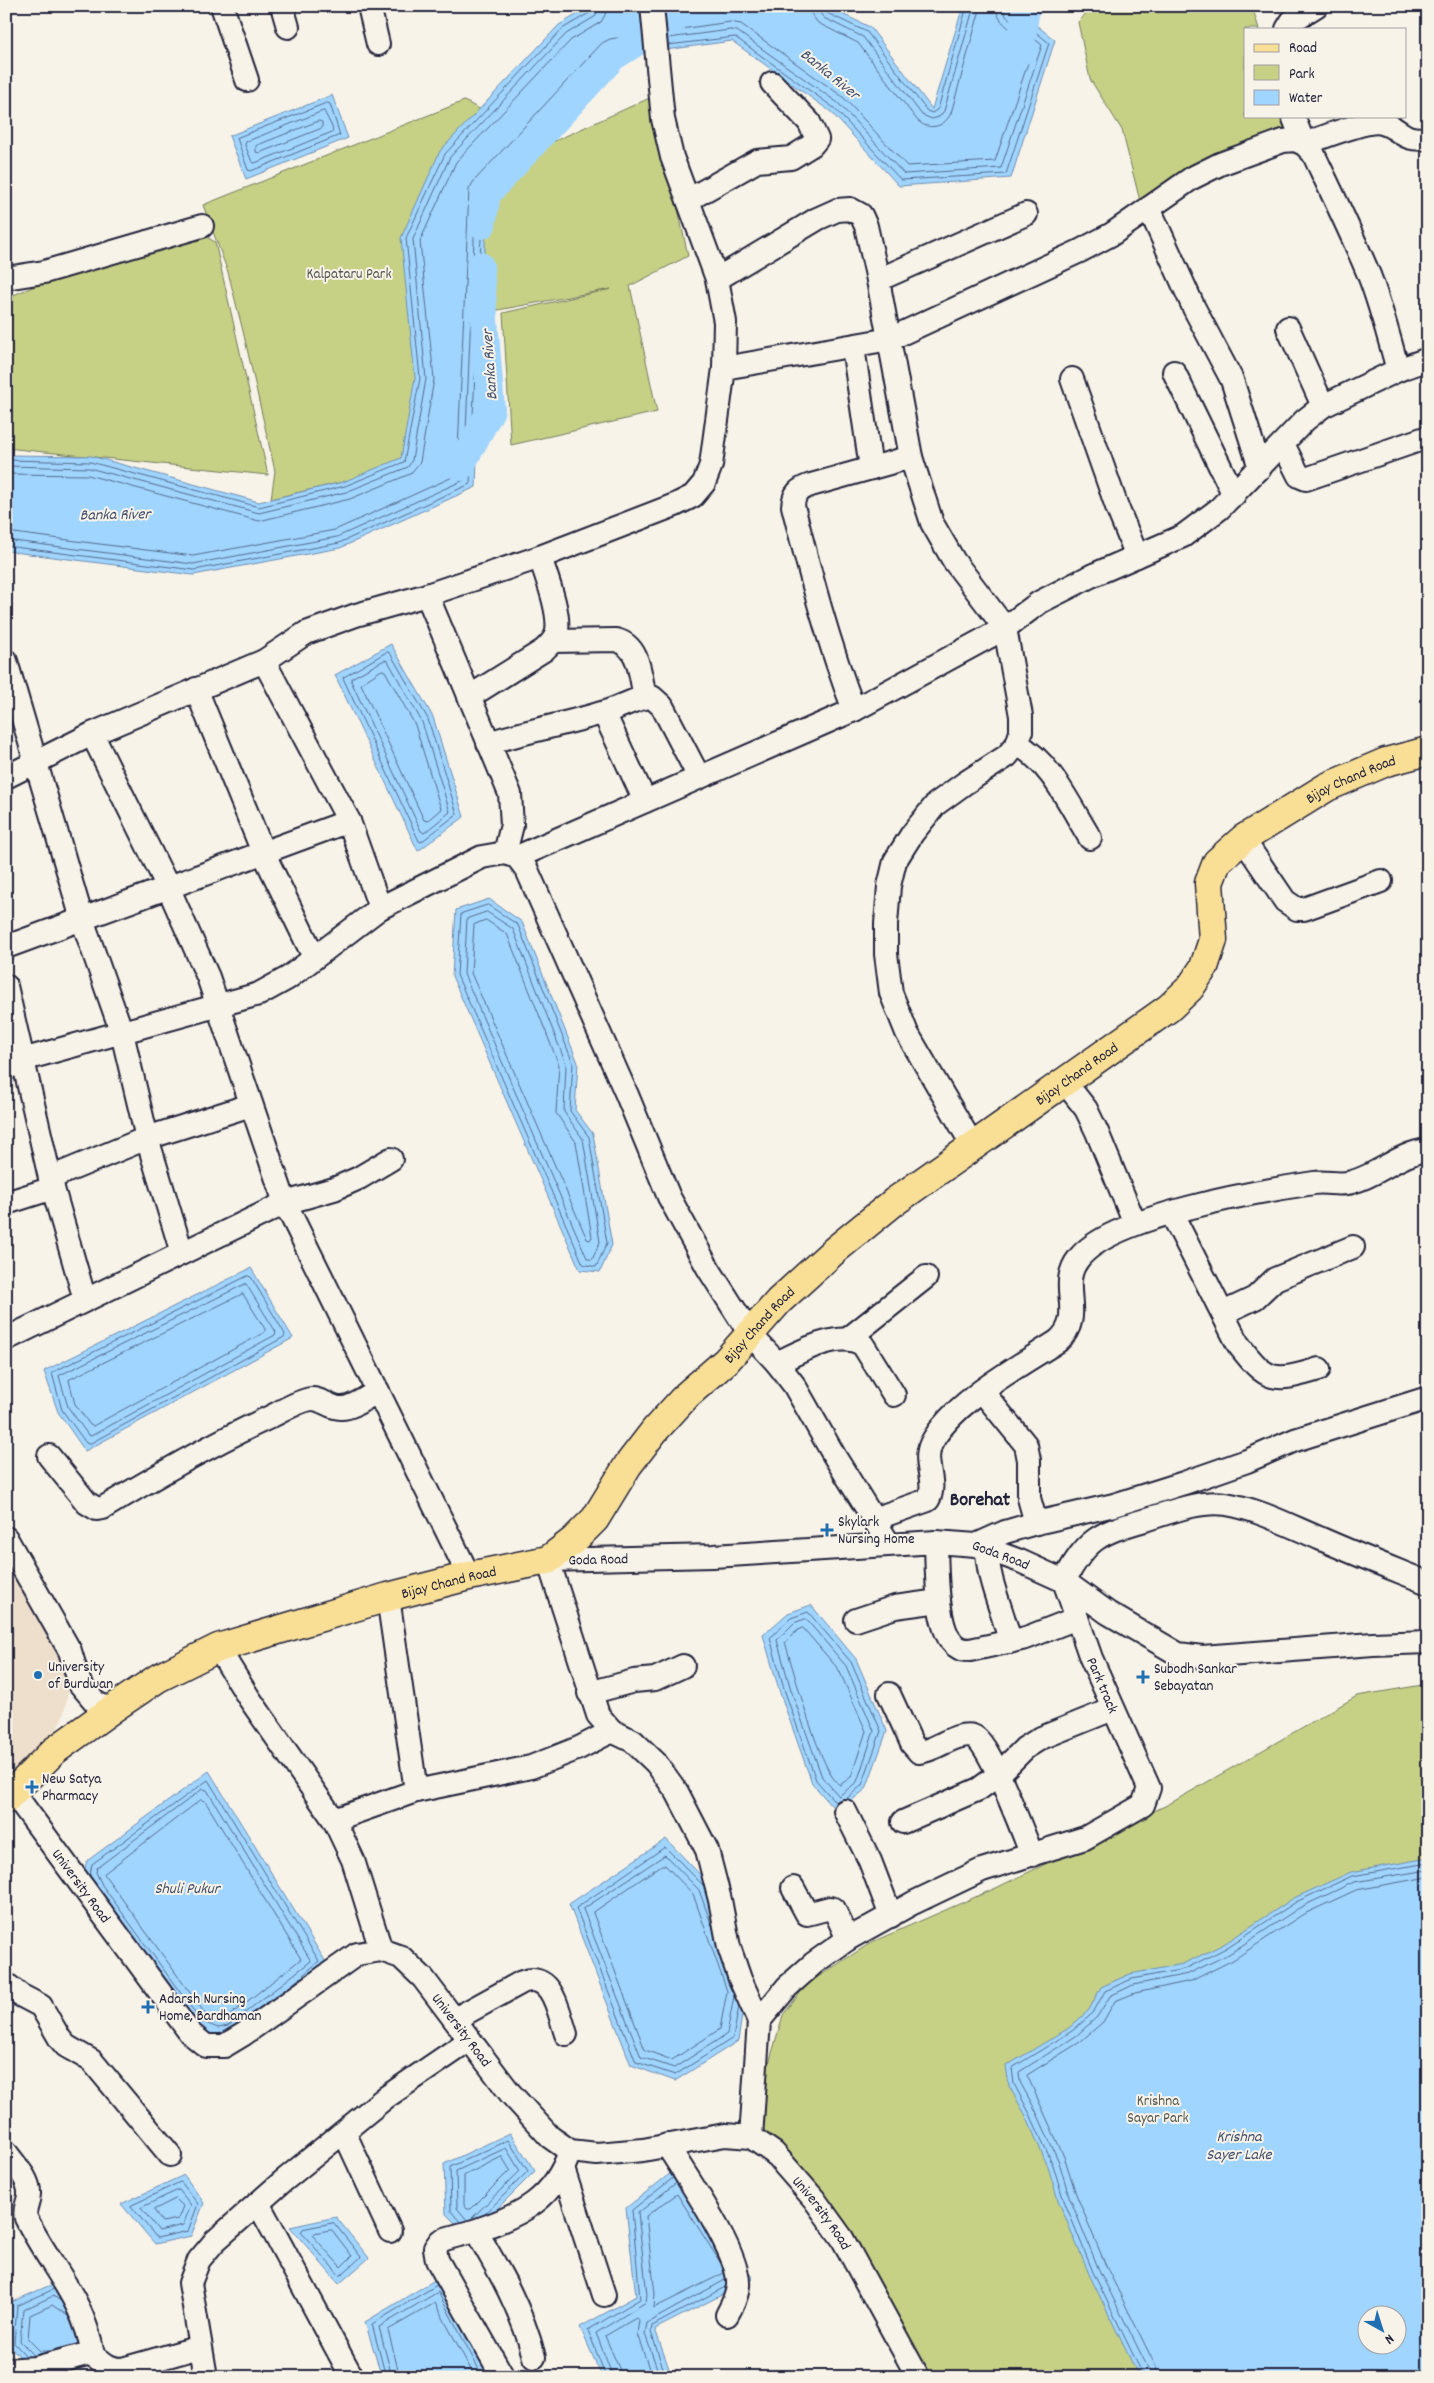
<svg xmlns="http://www.w3.org/2000/svg" width="1434" height="2383" font-family="Dekko,sans-serif">
<rect width="100%" height="100%" fill="#f7f3e8"/>
<filter id="ink" filterUnits="userSpaceOnUse"><feTurbulence type="fractalNoise" baseFrequency=".02" numOctaves="2"/><feDisplacementMap in="SourceGraphic" scale="10" xChannelSelector="R" yChannelSelector="G"/><feConvolveMatrix kernelMatrix="1 2 1 2 8 2 1 2 1" color-interpolation-filters="sRGB"/></filter>
<g filter="url(#ink)">
<path fill="#eedfcc" d="M 6,1551 L 53,1635 L 70,1682 L 64,1713 L 57,1730 L 47,1746 L 6,1788 Z"/>
<path fill="#c6d185" stroke="#747a60" fill-rule="evenodd" d="M 1093,6 L 1252,6 L 1259,29 L 1245,29 L 1245,116 L 1286,116 L 1291,134 L 1141,205 L 1122,130 L 1090,79 L 1078,22 Z
M 654,96 L 688,256 L 630,286 L 657,412 L 511,445 L 503,313 L 611,289 L 455,318 L 425,450 L 381,473 L 271,499 L 275,471 L 243,331 L 228,272 L 203,205 L 464,101 L 548,144 Z
M 186,224 L 215,242 L 268,475 L 6,448 L 6,298 Z
M 1428,1684 L 1428,2377 L 918,2377 L 752,2122 L 783,2015 L 807,1984 L 872,1942 L 996,1888 L 1169,1804 L 1357,1696 ZM 1366,2316 L 1396,2316 L 1396,2346 L 1366,2346 Z"/>
<path fill="#a0d5ff" stroke="#6e8db1" fill-rule="evenodd" d="M 592,6 L 825,6 L 870,27 L 932,109 L 963,6 L 1012,6 L 1055,40 L 1011,178 L 899,186 L 831,112 L 732,41 L 613,57 L 487,194 L 476,487 L 340,548 L 193,575 L 6,551 L 6,455 L 91,456 L 259,502 L 343,482 L 401,458 L 415,378 L 401,238 L 440,151 L 559,25 Z
M 332,95 L 348,138 L 246,179 L 229,136 Z
M 391,644 L 433,717 L 464,817 L 418,851 L 335,675 Z
M 489,899 L 522,922 L 578,1063 L 575,1110 L 593,1134 L 612,1245 L 600,1272 L 580,1270 L 452,976 L 456,910 Z
M 251,1268 L 293,1338 L 85,1451 L 58,1412 L 44,1371 Z
M 811,1605 L 856,1659 L 887,1731 L 866,1789 L 837,1812 L 812,1783 L 780,1693 L 763,1635 L 788,1613 Z
M 209,1771 L 327,1964 L 217,2040 L 194,2030 L 84,1870 L 87,1861 Z
M 666,1839 L 709,1884 L 746,1990 L 738,2041 L 675,2081 L 631,2065 L 569,1904 Z
M 1428,1858 L 1428,2377 L 1139,2377 L 1089,2274 L 1058,2200 L 1048,2167 L 1026,2116 L 1009,2086 L 1006,2066 L 1069,2028 L 1089,2010 L 1101,1987 L 1130,1974 L 1183,1964 L 1224,1944 L 1294,1898 L 1351,1872 ZM 1366,2316 L 1396,2316 L 1396,2346 L 1366,2346 Z
M 510,2133 L 535,2171 L 469,2237 L 446,2214 L 444,2164 Z
M 681,2165 L 753,2279 L 655,2329 L 672,2377 L 602,2377 L 580,2327 L 636,2296 L 626,2208 Z
M 184,2175 L 204,2203 L 191,2236 L 155,2244 L 121,2204 Z
M 336,2217 L 369,2258 L 339,2284 L 290,2227 Z
M 443,2275 L 496,2377 L 382,2377 L 365,2322 Z
M 55,2283 L 91,2310 L 101,2345 L 33,2371 L 9,2345 L 12,2302 Z"/>
<g fill="none" stroke-linecap="round" stroke-linejoin="round">
<path stroke="#546a89" stroke-width="1" d="M 811,6 L 812,15 L 818,23 L 858,43 L 917,120 C 928,131 944,128 951,113 L 981,6
M 818,6 L 820,13 L 824,18 L 863,37 L 922,115 L 932,119 L 939,117 L 944,111 L 974,6
M 825,6 L 827,13 L 867,32 L 927,111 L 932,113 L 938,109 L 967,6
M 667,31 L 730,22 L 741,24 L 843,97 L 907,166 L 995,161 L 1033,48 C 1022,33 996,27 996,6
M 668,38 L 730,30 L 737,31 L 838,103 L 904,174 L 1001,168 L 1042,45 L 1006,16 L 1003,6
M 668,45 L 735,37 L 834,108 L 901,180 L 1006,174 L 1049,43 L 1011,12 L 1009,6
M 327,103 L 330,104 L 340,135 L 251,171 L 248,170 L 237,138 Z
M 324,111 L 333,129 L 332,132 L 255,163 L 252,162 L 245,145 L 246,142 Z
M 319,121 L 322,122 L 322,128 L 259,153 L 256,152 L 256,146 Z
M 6,460 L 90,462 L 259,507 L 345,486 L 404,462 L 420,378 L 406,238 L 445,154 L 562,29 L 591,12 L 593,6
M 6,466 L 89,468 L 259,513 L 346,492 L 408,467 L 412,460 L 426,379 L 413,239 L 450,157 L 566,34 L 596,16 L 599,6
M 6,474 L 88,475 L 259,521 L 350,499 L 410,474 L 420,462 L 434,379 L 420,241 L 456,162 L 571,40 L 601,22 L 605,15 L 607,6
M 6,532 L 193,556 L 335,530 L 457,475 L 469,189 L 474,181 L 602,43 L 610,39 L 642,34
M 6,540 L 193,564 L 337,537 L 464,480 L 476,191 L 605,50 L 612,46 L 643,42
M 6,546 L 194,570 L 339,543 L 470,484 L 483,192 L 610,54 L 644,48
M 387,652 L 390,653 L 428,719 L 457,814 L 421,842 L 419,841 L 343,678 Z
M 385,660 L 388,661 L 422,722 L 450,812 L 424,833 L 421,831 L 351,681 L 352,678 Z
M 382,670 L 385,671 L 415,725 L 441,809 L 427,821 L 424,820 L 361,684 Z
M 488,905 L 518,925 L 573,1063 L 570,1111 L 589,1137 L 607,1243 L 596,1267 L 583,1264 L 457,975 L 461,914 Z
M 487,912 L 513,929 L 566,1064 L 564,1112 L 583,1139 L 600,1242 L 592,1260 L 587,1258 L 464,974 L 467,919 Z
M 486,920 L 507,934 L 559,1065 L 556,1113 L 576,1142 L 592,1237 L 590,1240 L 587,1239 L 471,973 L 474,925 Z
M 248,1276 L 251,1277 L 285,1334 L 284,1337 L 89,1444 L 86,1443 L 62,1410 L 52,1373 Z
M 246,1284 L 276,1332 L 275,1335 L 91,1436 L 88,1435 L 68,1407 L 59,1376 Z
M 243,1294 L 265,1329 L 265,1332 L 93,1426 L 90,1425 L 75,1404 L 69,1380 Z
M 806,1619 L 846,1666 L 874,1731 L 857,1782 L 839,1796 L 822,1777 L 791,1690 L 777,1640 L 794,1623 Z
M 803,1628 L 839,1670 L 866,1731 L 851,1777 L 840,1785 C 821,1775 793,1668 785,1642 L 798,1630 Z
M 203,1789 L 207,1790 L 311,1961 L 228,2026 L 218,2028 L 201,2021 L 102,1885 L 96,1872 L 97,1868 Z
M 201,1800 L 205,1801 L 301,1959 L 225,2019 L 219,2020 L 206,2015 L 104,1874 Z
M 836,1803 L 816,1780 L 785,1692 L 770,1638 L 791,1618 L 808,1612 L 851,1662 L 881,1731 L 862,1785 L 846,1799
M 662,1865 L 665,1865 L 693,1894 L 727,1991 L 720,2029 L 672,2060 L 645,2050 L 593,1913 Z
M 90,1875 L 92,1864 L 208,1780 L 319,1961 L 293,1984
M 703,1885 L 665,1847 L 576,1908 L 636,2062 L 675,2075 L 733,2038 L 739,2006
M 713,1929 L 699,1890 L 665,1855 L 583,1909 L 641,2057 L 674,2068 L 727,2034 L 734,1996
M 502,2157 L 510,2170 L 471,2209 L 467,2209 L 464,2205 L 464,2176 Z
M 181,2182 L 198,2204 L 188,2231 L 157,2238 L 131,2206 Z
M 179,2190 L 191,2205 L 183,2225 L 159,2231 L 141,2208 Z
M 176,2199 L 183,2206 L 178,2219 L 162,2222 L 154,2210 Z
M 467,2220 L 457,2208 L 456,2171 L 506,2148 L 520,2171 L 471,2219
M 460,2222 L 451,2211 L 450,2167 L 508,2140 L 528,2171 L 485,2214
M 334,2223 L 361,2257 L 340,2276 L 301,2232 L 303,2229 Z
M 332,2230 L 352,2256 L 341,2267 L 313,2236 L 315,2233 Z
M 720,2262 L 677,2194 L 646,2216 L 655,2294 L 654,2308 L 724,2273
M 49,2351 L 40,2351 L 28,2339 L 30,2315 L 52,2305 L 68,2316
M 34,2355 L 20,2341 L 23,2310 L 53,2296 L 61,2301
M 26,2356 L 14,2343 L 17,2306 L 54,2289
M 386,2377 L 372,2324 L 437,2285
M 392,2377 L 379,2327 L 438,2292 L 483,2377
M 400,2377 L 388,2330 L 435,2303 L 475,2377
M 606,2377 L 588,2330 L 640,2299 L 632,2210 L 673,2178
M 613,2377 L 596,2333 L 646,2302 L 647,2295 L 638,2213 L 676,2183
M 620,2377 L 619,2368 L 605,2336 L 636,2318 L 639,2320 L 637,2334 L 652,2377
M 660,2377 L 645,2334 L 647,2323 L 725,2280
M 666,2377 L 651,2332 L 652,2326 L 725,2287
M 1144,2377 L 1093,2272 L 1063,2198 L 1053,2165 L 1030,2114 L 1014,2084 L 1012,2068 L 1072,2031 L 1093,2013 L 1105,1991 L 1132,1979 L 1185,1969 L 1226,1948 L 1296,1902 L 1352,1876 L 1428,1863
M 1150,2377 L 1149,2370 L 1099,2270 L 1069,2196 L 1059,2162 L 1036,2111 L 1020,2082 L 1019,2072 L 1076,2036 L 1097,2017 L 1110,1996 L 1133,1985 L 1188,1974 L 1229,1954 L 1299,1908 L 1354,1882 L 1428,1870
M 1157,2377 L 1156,2367 L 1106,2266 L 1076,2194 L 1065,2159 L 1027,2075 L 1080,2042 L 1103,2022 L 1115,2001 L 1135,1993 L 1191,1981 L 1233,1960 L 1302,1915 L 1356,1890 L 1428,1877"/>
<path stroke="#a0d5ff" stroke-width="28" d="M 1020,52 L 1026,6
M 482,225 L 487,194 L 613,57 L 694,6
M 460,467 L 491,410 L 480,266"/>
<g stroke="#22223b" stroke-width="26">
<g id="minor">
<path d="M 222,6 L 247,80"/>
<path d="M 282,6 L 288,27"/>
<path d="M 369,6 L 378,44"/>
<path d="M 1287,29 L 1292,21 L 1316,6"/>
<path d="M 1293,116 L 1304,144 C 1319,139 1368,119 1382,123 C 1403,129 1401,142 1428,138"/>
<path d="M 688,200 L 757,161 L 791,158 L 812,145 L 817,139 L 809,122 L 772,83"/>
<path d="M 1149,208 L 1194,308 L 1232,380 L 1260,468"/>
<path d="M 6,278 L 44,272 L 202,226"/>
<path d="M 717,279 L 817,219 L 837,210 L 850,209 L 861,215 L 866,226 L 878,280 L 911,457 L 932,523 L 954,561 L 1005,628 L 1021,716 L 1021,732 L 1017,744 L 1007,756 L 965,783 L 936,804 L 912,834 L 895,861 L 889,886 L 886,924 L 886,954 L 891,993 L 907,1033 L 973,1146"/>
<path d="M 878,280 L 1026,214"/>
<path d="M 1288,328 L 1323,406"/>
<path d="M 853,347 L 871,468"/>
<path d="M 724,368 L 890,339 L 1080,251 L 1112,234 L 1192,178 L 1220,164 L 1283,141 L 1295,140 L 1304,144 L 1313,153 C 1332,193 1352,234 1369,275 C 1381,306 1389,338 1398,370"/>
<path d="M 1174,372 L 1234,495"/>
<path d="M 1072,379 L 1117,507 L 1137,556"/>
<path d="M 1283,444 L 1299,476 L 1306,479 L 1428,437"/>
<path d="M 427,595 L 510,794 L 512,825 L 505,853"/>
<path d="M 553,641 L 616,640 C 640,646 640,676 645,697"/>
<path d="M 6,661 L 82,919 L 122,1033 L 147,1138 L 182,1253"/>
<path d="M 264,661 L 349,821 L 380,908"/>
<path d="M 196,689 L 263,852 L 314,957"/>
<path d="M 469,697 L 544,650 C 549,645 556,639 557,631 C 560,611 546,576 540,557"/>
<path d="M 854,710 C 828,642 811,577 793,506 C 794,493 799,489 811,485 L 911,457"/>
<path d="M 604,713 L 645,801"/>
<path d="M 92,734 L 168,887 L 208,977 L 285,1203 L 469,1576"/>
<path d="M 488,743 C 527,731 566,724 605,712 C 620,708 636,697 652,697 L 662,706 L 699,777"/>
<path d="M 1017,744 C 1051,762 1070,806 1090,838"/>
<path d="M 6,777 L 92,734 L 264,661 L 306,633 L 356,615 L 427,595 L 540,557 L 675,505 L 693,496 L 704,483 L 711,465 L 724,368 L 725,322 L 717,279 L 672,157 L 663,119 L 652,6"/>
<path d="M 1243,839 L 1285,901 L 1297,909 L 1304,909 L 1381,881"/>
<path d="M 517,857 L 854,710 L 1005,628 L 1040,602 L 1091,576 L 1183,536 L 1219,509 L 1305,420 L 1323,406 L 1398,370 L 1428,359"/>
<path d="M 6,947 L 349,821"/>
<path d="M 6,986 L 50,1178 L 85,1300"/>
<path d="M 6,1069 L 22,1060 L 259,994 L 288,978 L 380,908 L 482,857 L 505,853 L 517,857 L 527,870 L 627,1095 L 669,1197 L 708,1268 L 750,1334 L 777,1363 L 794,1385 L 835,1457 L 889,1544"/>
<path d="M 1064,1081 L 1086,1109 L 1097,1132 L 1135,1224"/>
<path d="M 50,1178 L 147,1138 L 251,1105"/>
<path d="M 6,1203 L 53,1188"/>
<path d="M 1172,1214 L 1238,1344 C 1267,1382 1273,1383 1319,1369"/>
<path d="M 1223,1313 L 1255,1298 L 1275,1279 L 1353,1247"/>
<path d="M 6,1339 L 285,1203 L 334,1189 L 359,1178 L 391,1159"/>
<path d="M 848,1339 L 926,1277"/>
<path d="M 777,1363 C 799,1352 841,1329 863,1345 L 894,1395"/>
<path d="M 982,1391 L 1026,1445 L 1029,1460 L 1029,1498 L 1036,1523"/>
<path d="M 49,1456 L 87,1503 L 97,1509 L 103,1508 C 157,1476 211,1444 268,1418 C 281,1412 297,1401 311,1399 C 321,1398 330,1408 340,1408 C 352,1409 367,1397 378,1391"/>
<path d="M 874,1519 L 928,1500 C 938,1483 922,1463 931,1444 C 952,1402 1018,1367 1058,1341 C 1087,1315 1056,1286 1079,1258 C 1112,1216 1260,1191 1314,1183 C 1327,1181 1339,1186 1352,1182 C 1379,1175 1399,1153 1428,1150"/>
<path d="M 6,1538 L 70,1651 L 80,1684 L 96,1703 L 105,1707 L 115,1707"/>
<path d="M 936,1542 C 937,1566 935,1631 956,1646 C 961,1650 965,1650 970,1650 L 1026,1638 L 1077,1618"/>
<path d="M 976,1545 L 1005,1532 L 1036,1523 L 1114,1505 L 1184,1483 L 1247,1461 L 1295,1440 L 1428,1398"/>
<path d="M 987,1549 C 988,1584 1003,1609 1010,1642"/>
<path d="M 388,1597 L 416,1791"/>
<path d="M 856,1620 L 895,1607 L 939,1601"/>
<path d="M 218,1648 L 249,1698 L 334,1820 L 353,1860 L 381,1950"/>
<path d="M 589,1693 L 634,1681 L 655,1679 L 683,1666"/>
<path d="M 889,1694 L 912,1744 L 919,1752 C 936,1751 956,1731 973,1736 C 989,1740 1024,1836 1032,1855"/>
<path id="s1" d="M 13,1792 L 190,2033 L 206,2046 L 224,2046 L 244,2034 L 357,1954 L 381,1950 L 401,1957 L 423,1978 L 510,2093 L 550,2137 L 570,2151 L 597,2154 L 643,2150 L 725,2135 L 751,2137 L 774,2153 L 814,2199 L 842,2238 L 918,2377"/>
<path d="M 845,1811 L 870,1861 L 891,1916"/>
<path d="M 334,1820 L 416,1791 L 531,1767 L 579,1748 L 612,1731"/>
<path d="M 903,1822 L 979,1789 L 998,1775 L 1025,1748 L 1041,1738 L 1113,1709"/>
<path d="M 793,1888 L 807,1914 L 830,1908 L 834,1909 L 848,1939"/>
<path d="M 6,1984 L 20,1995 L 41,2006 L 60,2039 L 66,2046 L 92,2061 L 170,2155"/>
<path d="M 455,2019 L 522,1982 C 553,1971 558,2011 566,2034"/>
<path id="s2" d="M 759,2021 L 740,1979 L 729,1947 L 720,1900 L 707,1850 L 677,1792 L 656,1763 L 633,1741 L 612,1731 L 598,1715 L 548,1560 L 713,1556 L 936,1542 L 976,1545 L 1020,1561 L 1064,1581 L 1108,1613 L 1178,1654 L 1202,1657 L 1373,1644 L 1428,1642"/>
<path d="M 344,2132 L 390,2231"/>
<path d="M 751,2137 L 759,2021 L 787,1987 L 814,1963 L 848,1939 L 913,1903 L 982,1870 L 1085,1838 L 1143,1805 L 1149,1788 L 1091,1658 L 1064,1581 C 1087,1538 1099,1533 1145,1520 C 1170,1512 1200,1500 1226,1504 C 1258,1509 1290,1526 1319,1538 C 1355,1554 1391,1568 1428,1583"/>
<path d="M 667,2145 C 685,2175 741,2254 738,2286 C 737,2297 732,2306 727,2315"/>
<path d="M 6,2152 C 14,2164 30,2179 29,2194 C 29,2203 23,2208 26,2218 C 50,2267 83,2297 93,2354"/>
<path d="M 564,2172 L 604,2295"/>
<path d="M 258,2203 L 352,2377"/>
<path d="M 476,2231 C 500,2272 522,2310 534,2357"/>
<path d="M 6,2370 L 35,2368 L 87,2354 C 101,2355 102,2369 122,2369 L 200,2347"/>
<path d="M 206,2377 L 190,2283 L 199,2260 L 215,2241 L 282,2182 L 385,2098 L 470,2040"/>
<path d="M 503,2377 L 437,2260 L 435,2248 L 440,2241 C 452,2236 465,2234 477,2230 C 522,2215 555,2198 570,2151"/>
</g>
</g>
<g stroke="#22223b" stroke-width="31">
<g id="major">
<path id="s3" d="M 6,1799 L 54,1751 L 115,1707 L 158,1678 L 218,1648 L 388,1597 L 469,1576 L 548,1560 L 574,1540 L 595,1519 L 628,1465 L 655,1430 L 687,1395 L 726,1361 L 779,1301 L 835,1250 L 894,1202 L 1169,1008 L 1190,988 L 1204,967 L 1213,940 L 1209,883 L 1217,862 L 1243,839 L 1327,787 L 1386,762 L 1428,751"/>
</g>
</g>
<use href="#minor" stroke="#f7f3e8" stroke-width="22"/>
<use href="#major" stroke="#f9df96" stroke-width="28"/>
</g>
</g>
<g fill="#1f6fb2" stroke="#f7f3e8" stroke-width="2">
<path d="M824.5 1522.5h5v5h5v5h-5v5h-5v-5h-5v-5h5z"/>
<circle cx="38" cy="1675" r="5"/>
<path d="M1140.5 1669.5h5v5h5v5h-5v5h-5v-5h-5v-5h5z"/>
<path d="M29.5 1779.5h5v5h5v5h-5v5h-5v-5h-5v-5h5z"/>
<path d="M145.5 1999.5h5v5h5v5h-5v5h-5v-5h-5v-5h5z"/>
</g>
<g text-anchor="middle" stroke-width="4" stroke-linejoin="round" paint-order="stroke">
<g font-size="15" fill="#535751" stroke="#f7f3e8">
<text x="349" y="278">Kalpataru Park</text>
<text x="1158" y="2105">Krishna<tspan x="1158" dy="17">Sayar Park</tspan></text>
</g>
<g font-size="15" fill="#22223b" stroke="#f7f3e8">
<text dy="5" stroke="none"><textPath href="#s3" startOffset="1762">Bijay Chand Road</textPath></text>
<text dy="5" stroke="none"><textPath href="#s3" startOffset="1328">Bijay Chand Road</textPath></text>
<text dy="5" stroke="none"><textPath href="#s3" startOffset="922">Bijay Chand Road</textPath></text>
<text dy="5" stroke="none"><textPath href="#s2" startOffset="975">Goda Road</textPath></text>
<text dy="5" stroke="none"><textPath href="#s2" startOffset="570">Goda Road</textPath></text>
<text dy="5" stroke="none"><textPath href="#s3" startOffset="502">Bijay Chand Road</textPath></text>
<text transform="translate(1103 1685) rotate(67)" y="5">Park track</text>
<text dy="5" stroke="none"><textPath href="#s1" startOffset="116">University Road</textPath></text>
<text dy="5" stroke="none"><textPath href="#s1" startOffset="640">University Road</textPath></text>
<text dy="5" stroke="none"><textPath href="#s1" startOffset="1091">University Road</textPath></text>
</g>
<g font-size="15" fill="#22223b" stroke="#f7f3e8" text-anchor="start">
<text x="838" y="1526">Skylark<tspan x="838" dy="17">Nursing Home</tspan></text>
<text x="48" y="1671">University<tspan x="48" dy="17">of Burdwan</tspan></text>
<text x="1154" y="1673">Subodh Sankar<tspan x="1154" dy="17">Sebayatan</tspan></text>
<text x="42" y="1783">New Satya<tspan x="42" dy="17">Pharmacy</tspan></text>
<text x="159" y="2003">Adarsh Nursing<tspan x="159" dy="17">Home, Bardhaman</tspan></text>
</g>
<g font-size="16" font-style="italic" fill="#424f6c" stroke="#f7f3e8">
<text transform="translate(831 73) rotate(39)" y="6">Banka River</text>
<text transform="translate(488 365) rotate(-94)" y="6">Banka River</text>
<text transform="translate(115 513) rotate(-1)" y="6">Banka River</text>
<text x="187" y="1893">Shuli Pukur</text>
<text x="1239" y="2141">Krishna<tspan x="1239" dy="18">Sayer Lake</tspan></text>
</g>
<g font-size="20" font-weight="bold" fill="#22223b" stroke="#f7f3e8">
<text x="980" y="1505">Borehat</text>
</g>
</g>
<rect width="1434" height="2383" fill="none" stroke="#f7f3e8" stroke-width="25"/>
<rect x="12" y="12" width="1409" height="2358" fill="none" stroke="#22223b" stroke-width="2" filter="url(#ink)"/>
<rect x="1244" y="28" width="162" height="90" fill="#f7f3e8" stroke="#a29fa3"/>
<rect x="1254" y="44" width="25" height="8" fill="#f9df96" stroke="#a29fa3"/>
<text x="1289" y="52" font-size="15" fill="#22223b">Road</text>
<rect x="1254" y="65" width="25" height="15" fill="#c6d185" stroke="#a29fa3"/>
<text x="1289" y="78" font-size="15" fill="#22223b">Park</text>
<rect x="1254" y="90" width="25" height="15" fill="#a0d5ff" stroke="#a29fa3"/>
<text x="1289" y="102" font-size="15" fill="#22223b">Water</text>
<g transform="translate(1382 2330) rotate(141)"><circle r="24" fill="#f7f3e8" stroke="#a29fa3"/>
<path d="M0-4L9 19L0 12L-9 19Z" fill="#1f6fb2"/>
<text y="-8" font-size="14" font-weight="bold" text-anchor="middle" fill="#22223b">N</text>
</g>
</svg>
